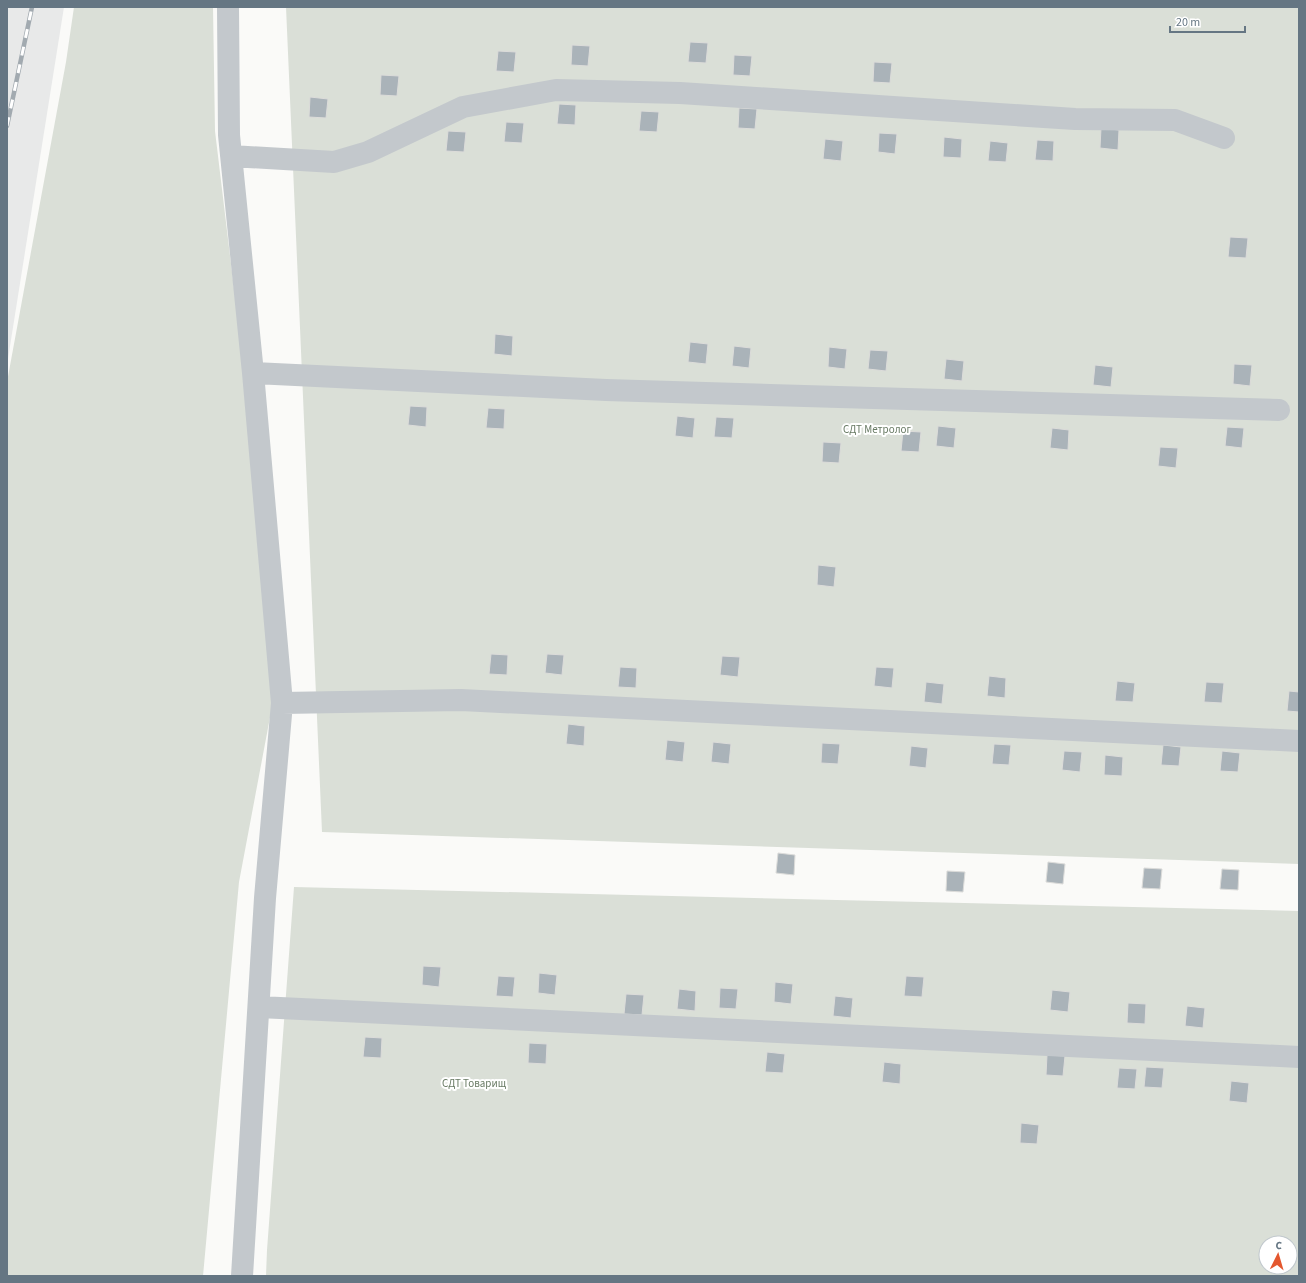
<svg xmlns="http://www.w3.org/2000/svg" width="1306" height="1283" font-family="'Source Sans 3',sans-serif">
<rect width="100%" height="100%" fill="#fafaf8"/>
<path fill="#e8e9e9" d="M 7,7 L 64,7 L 7,365 Z"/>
<path fill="#dadfd7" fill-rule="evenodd" d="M 74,7 L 213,7 L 215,131 L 241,347 L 274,696 L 239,882 L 203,1276 L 7,1276 L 7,382 L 66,62 Z
M 286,7 L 1299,7 L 1299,864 L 322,832 Z
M 294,887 L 1299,911 L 1299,1276 L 266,1276 L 267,1250 ZM 1266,1243 L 1290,1243 L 1290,1267 L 1266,1267 Z"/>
<path fill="#aab3b9" stroke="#dcdcda" d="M 690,42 L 708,43 L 706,63 L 688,62 Z
M 572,45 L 590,46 L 588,66 L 571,65 Z
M 498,51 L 516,52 L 514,72 L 496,71 Z
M 734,55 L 752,56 L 750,76 L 733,75 Z
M 874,62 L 892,63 L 890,83 L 873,82 Z
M 381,75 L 399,76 L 397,96 L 380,95 Z
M 310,97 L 328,99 L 326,118 L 309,117 Z
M 559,104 L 576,105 L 575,125 L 557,124 Z
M 739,108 L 757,109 L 755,129 L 738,128 Z
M 641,111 L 659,112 L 657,132 L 639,131 Z
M 506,122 L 524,123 L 522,143 L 504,142 Z
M 1101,128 L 1119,130 L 1118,150 L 1100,148 Z
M 448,131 L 466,132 L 464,152 L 446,151 Z
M 879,133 L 897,134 L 895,154 L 878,152 Z
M 944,137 L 962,139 L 961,158 L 943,157 Z
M 825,139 L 843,141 L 841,161 L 823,159 Z
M 1037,140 L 1054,141 L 1053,161 L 1035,160 Z
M 990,141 L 1008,143 L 1006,162 L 988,161 Z
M 1230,237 L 1248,238 L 1246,258 L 1228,257 Z
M 495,334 L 513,336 L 512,356 L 494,354 Z
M 690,342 L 708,344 L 706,364 L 688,362 Z
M 734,346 L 751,348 L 749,368 L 732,366 Z
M 829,347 L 847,349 L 845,369 L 828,367 Z
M 870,350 L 888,351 L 886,371 L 868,369 Z
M 946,359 L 964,361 L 962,381 L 944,379 Z
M 1234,364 L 1252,365 L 1250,386 L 1233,384 Z
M 1095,365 L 1113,367 L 1111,387 L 1093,385 Z
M 410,406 L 427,407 L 426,427 L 408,425 Z
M 488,408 L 505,409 L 504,429 L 486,428 Z
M 677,416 L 695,418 L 693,438 L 675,436 Z
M 716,417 L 734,418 L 732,438 L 714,437 Z
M 938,426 L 956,428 L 954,448 L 936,446 Z
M 1227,427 L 1244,428 L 1242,448 L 1225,446 Z
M 1052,428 L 1069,430 L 1068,450 L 1050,448 Z
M 903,431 L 921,432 L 919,452 L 901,451 Z
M 823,442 L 841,443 L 839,463 L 822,462 Z
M 1160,447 L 1178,448 L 1176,468 L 1158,466 Z
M 818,565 L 836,567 L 834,587 L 817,585 Z
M 491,654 L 508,655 L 507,675 L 489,674 Z
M 547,654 L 564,655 L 562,675 L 545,673 Z
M 722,656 L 740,657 L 738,677 L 720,675 Z
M 620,667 L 637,668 L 636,688 L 618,687 Z
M 876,667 L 894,668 L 892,688 L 874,686 Z
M 989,676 L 1006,678 L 1005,698 L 987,696 Z
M 1117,681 L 1135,683 L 1133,702 L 1115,701 Z
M 926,682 L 944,684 L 942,704 L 924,702 Z
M 1206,682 L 1224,683 L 1222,703 L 1204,702 Z
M 1289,691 L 1299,692 L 1299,712 L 1287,711 Z
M 568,724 L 585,726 L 584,746 L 566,744 Z
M 667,740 L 685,742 L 683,762 L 665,760 Z
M 713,742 L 731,744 L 729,764 L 711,762 Z
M 822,743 L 840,744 L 838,764 L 821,763 Z
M 994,744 L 1011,745 L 1009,765 L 992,764 Z
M 1163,745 L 1181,747 L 1179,766 L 1161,765 Z
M 911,746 L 928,748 L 926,768 L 909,766 Z
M 1064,751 L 1082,752 L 1080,772 L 1062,770 Z
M 1222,751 L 1240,753 L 1238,772 L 1220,771 Z
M 1105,755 L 1123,757 L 1122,776 L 1104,775 Z
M 778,853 L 795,855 L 794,875 L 776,873 Z
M 1048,862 L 1065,864 L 1063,884 L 1046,882 Z
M 1144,868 L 1162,869 L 1160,889 L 1142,888 Z
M 1222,869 L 1239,870 L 1238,890 L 1220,889 Z
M 947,871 L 965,872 L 963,892 L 946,891 Z
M 423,966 L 441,967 L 439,987 L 422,985 Z
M 539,973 L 557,975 L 555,995 L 538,993 Z
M 498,976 L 515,977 L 513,997 L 496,996 Z
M 906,976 L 924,977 L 922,997 L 904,996 Z
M 775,982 L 793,984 L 791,1004 L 774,1002 Z
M 720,988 L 738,989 L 736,1009 L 719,1008 Z
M 679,989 L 696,991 L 695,1011 L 677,1009 Z
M 1052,990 L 1070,992 L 1068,1012 L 1050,1010 Z
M 626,994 L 644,995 L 642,1015 L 624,1014 Z
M 835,996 L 853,998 L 851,1018 L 833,1016 Z
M 1128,1003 L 1146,1004 L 1145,1024 L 1127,1023 Z
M 1187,1006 L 1205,1008 L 1203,1028 L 1185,1026 Z
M 365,1037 L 382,1038 L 381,1058 L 363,1057 Z
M 529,1043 L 547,1044 L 546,1064 L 528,1063 Z
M 767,1052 L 785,1054 L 783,1073 L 765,1072 Z
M 1047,1055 L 1065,1056 L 1063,1076 L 1046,1075 Z
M 884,1062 L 901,1064 L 900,1084 L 882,1082 Z
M 1146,1067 L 1164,1068 L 1162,1088 L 1144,1087 Z
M 1119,1068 L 1137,1069 L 1135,1089 L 1117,1088 Z
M 1231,1081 L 1249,1083 L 1247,1103 L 1229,1101 Z
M 1021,1123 L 1039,1125 L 1037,1144 L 1020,1143 Z"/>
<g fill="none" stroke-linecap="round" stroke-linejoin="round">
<path stroke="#c3c8cc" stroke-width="22" d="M 228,7 L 229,135 L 253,373 L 282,703 L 265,898 L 242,1276
M 231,156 L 334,162 L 368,152 L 463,107 L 556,90 L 680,93 L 1075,119 L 1175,120 L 1224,138
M 253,373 L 606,390 L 1279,410
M 282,703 L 461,700 L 1299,741
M 259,1007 L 1299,1057"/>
<g stroke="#a2aab0" stroke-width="4.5">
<path id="rail" d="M 7,126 L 32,7"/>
</g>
<use href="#rail" stroke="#fff" stroke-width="3" stroke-dasharray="9" stroke-linecap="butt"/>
</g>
<g text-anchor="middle" stroke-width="4" stroke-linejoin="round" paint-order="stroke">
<g font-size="11" fill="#687a64" stroke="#fff">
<text x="877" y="433">СДТ Метролог</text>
<text x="474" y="1087">СДТ Товарищ</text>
</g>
</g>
<rect width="1306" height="1283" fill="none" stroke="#657683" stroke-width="16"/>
<g transform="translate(1278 1255) rotate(5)"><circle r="19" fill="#ffffff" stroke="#c1c8cd"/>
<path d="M0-3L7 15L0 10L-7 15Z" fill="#e4572e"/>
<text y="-6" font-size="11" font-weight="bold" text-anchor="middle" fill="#657683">С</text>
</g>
<path d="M1170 26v6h75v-6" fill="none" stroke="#657683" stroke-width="2"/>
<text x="1176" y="26" font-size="12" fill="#657683" stroke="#ffffff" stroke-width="3" paint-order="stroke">20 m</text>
</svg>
